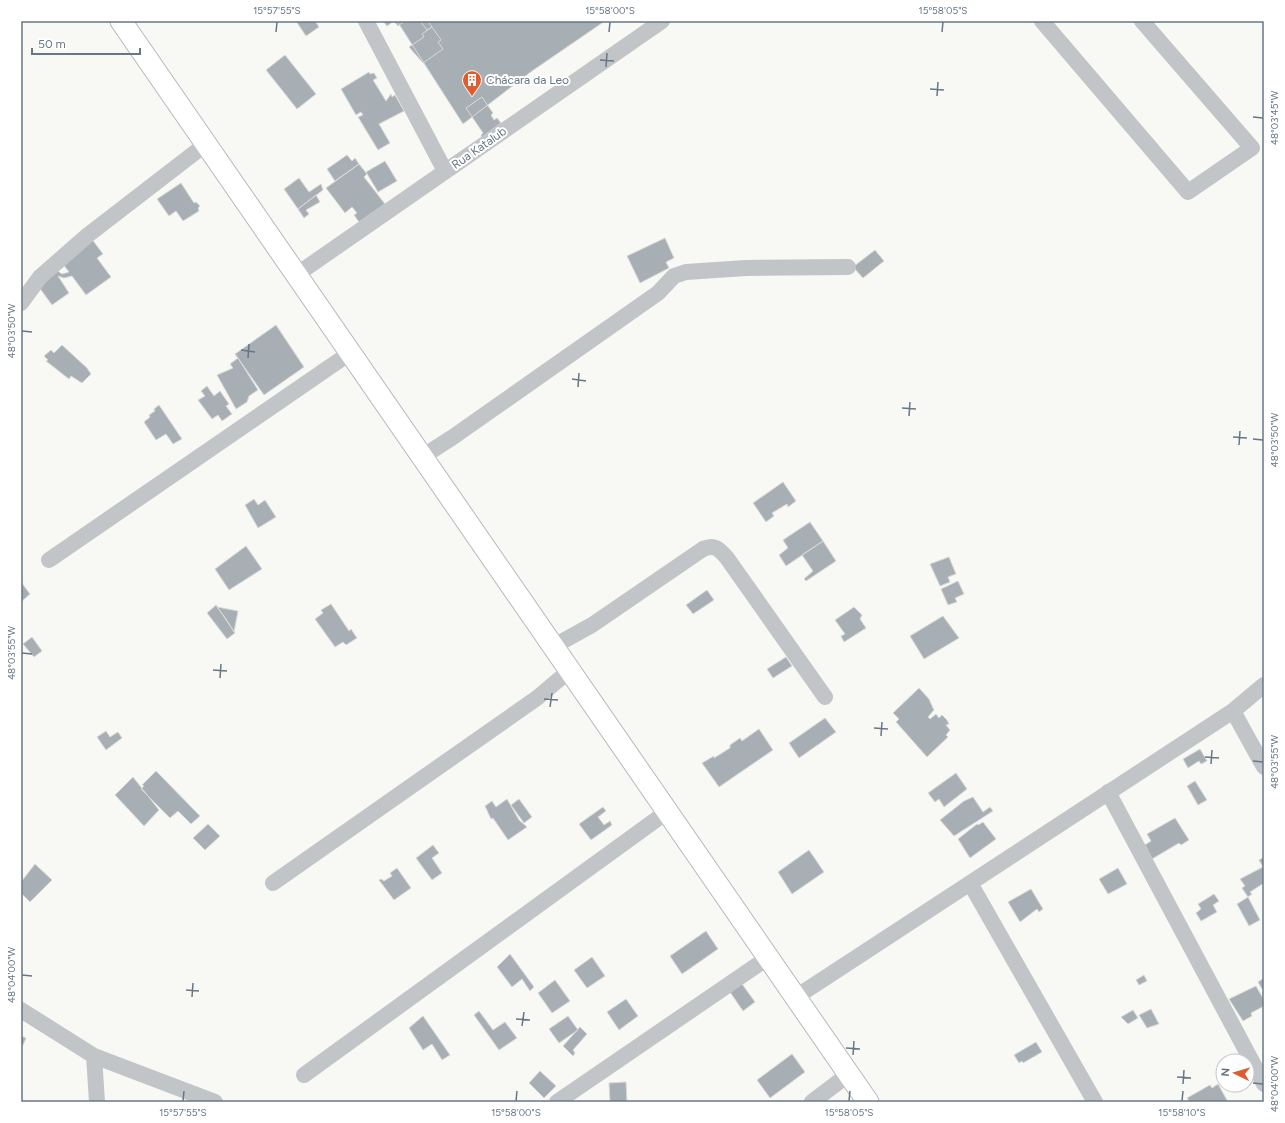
<svg xmlns="http://www.w3.org/2000/svg" width="1285" height="1123" font-family="Figtree,sans-serif">
<rect width="100%" height="100%" fill="#f8f8f5"/>
<path fill="#a7afb5" stroke="#d9d9d7" d="M 296,21 L 315,21 L 319,27 L 306,36 Z
M 383,21 L 405,21 L 398,26 L 394,21 L 387,26 Z
M 397,21 L 605,21 L 532,71 L 463,124 Z
M 420,21 L 428,21 L 432,27 L 427,30 Z
M 432,27 L 441,40 L 438,42 L 443,49 L 423,63 L 409,47 L 424,37 L 422,34 Z
M 285,55 L 316,94 L 297,109 L 266,70 Z
M 369,72 L 370,74 L 374,73 L 377,78 L 373,80 L 386,101 L 391,94 L 392,97 L 395,95 L 404,111 L 379,124 L 390,143 L 378,150 L 358,117 L 363,115 L 361,112 L 356,115 L 341,89 Z
M 482,97 L 493,113 L 491,115 L 494,120 L 497,118 L 501,123 L 482,137 L 481,135 L 483,133 L 466,108 Z
M 347,155 L 352,161 L 355,158 L 359,164 L 335,181 L 327,169 Z
M 385,161 L 397,181 L 378,192 L 366,172 Z
M 359,164 L 367,174 L 364,177 L 385,204 L 359,222 L 354,215 L 357,213 L 352,207 L 345,213 L 326,188 Z
M 299,178 L 309,192 L 321,184 L 323,190 L 298,209 L 284,189 Z
M 181,183 L 194,203 L 196,202 L 200,206 L 198,208 L 199,211 L 183,221 L 176,211 L 169,216 L 157,199 Z
M 316,195 L 320,202 L 306,210 L 309,214 L 304,218 L 298,209 Z
M 91,238 L 103,254 L 97,258 L 111,277 L 86,295 L 72,276 L 64,278 L 58,276 L 69,293 L 52,305 L 36,283 L 56,270 L 62,274 L 69,272 L 60,260 Z
M 665,238 L 674,258 L 666,262 L 669,268 L 640,283 L 627,256 Z
M 875,250 L 884,261 L 863,278 L 853,267 Z
M 276,325 L 304,367 L 264,395 L 235,354 Z
M 62,345 L 87,368 L 91,374 L 82,383 L 71,376 L 69,379 L 46,361 L 48,360 L 44,356 L 51,350 L 54,353 Z
M 238,358 L 258,390 L 249,396 L 247,402 L 236,409 L 217,375 L 233,368 L 230,364 Z
M 207,386 L 214,396 L 220,391 L 229,404 L 226,406 L 232,414 L 222,421 L 218,415 L 212,419 L 198,400 L 205,396 L 201,391 Z
M 159,405 L 182,439 L 173,444 L 166,434 L 156,440 L 144,422 L 150,417 L 149,415 L 155,411 L 154,409 Z
M 783,482 L 796,501 L 788,507 L 787,504 L 772,513 L 774,516 L 766,522 L 753,503 Z
M 254,499 L 258,505 L 265,500 L 276,517 L 258,528 L 245,505 Z
M 810,522 L 823,541 L 786,566 L 779,555 L 788,548 L 783,540 Z
M 823,541 L 836,561 L 806,581 L 804,579 L 813,571 L 802,555 Z
M 246,546 L 262,569 L 229,590 L 215,569 Z
M 949,557 L 956,574 L 948,577 L 950,582 L 940,586 L 930,564 Z
M 958,581 L 964,594 L 955,598 L 957,602 L 948,605 L 941,589 Z
M 21,582 L 30,594 L 21,602 Z
M 707,590 L 714,600 L 693,614 L 686,605 Z
M 331,604 L 349,631 L 351,629 L 357,638 L 346,645 L 343,642 L 335,647 L 315,619 L 323,613 L 321,610 Z
M 216,605 L 235,633 L 227,639 L 207,613 Z
M 217,607 L 238,611 L 234,632 L 226,619 Z
M 854,607 L 862,615 L 860,619 L 866,628 L 844,642 L 841,636 L 845,634 L 835,620 Z
M 943,616 L 959,638 L 924,659 L 910,636 Z
M 32,637 L 42,651 L 34,657 L 23,644 Z
M 786,657 L 792,666 L 773,678 L 767,669 Z
M 919,688 L 929,699 L 933,708 L 934,710 L 928,717 L 930,719 L 936,714 L 939,718 L 942,715 L 947,720 L 949,724 L 946,725 L 950,730 L 946,735 L 948,737 L 927,757 L 896,722 L 899,719 L 893,713 Z
M 825,718 L 836,732 L 799,758 L 789,743 Z
M 759,729 L 773,750 L 719,787 L 702,763 L 714,756 L 714,758 L 730,748 L 730,745 L 740,738 L 742,741 Z
M 106,731 L 110,737 L 118,732 L 122,738 L 106,750 L 97,737 Z
M 1200,749 L 1207,761 L 1201,764 L 1199,761 L 1188,768 L 1183,759 Z
M 156,771 L 200,816 L 191,824 L 178,811 L 170,818 L 141,789 L 144,786 L 142,785 Z
M 956,773 L 967,789 L 944,807 L 939,799 L 935,802 L 928,793 Z
M 133,777 L 159,810 L 144,826 L 115,795 Z
M 1195,781 L 1207,800 L 1198,805 L 1187,786 Z
M 973,797 L 983,812 L 990,807 L 993,811 L 954,836 L 940,820 L 964,801 Z
M 507,799 L 519,820 L 527,827 L 508,840 L 493,818 L 491,819 L 485,806 L 492,801 L 496,807 Z
M 519,799 L 532,817 L 524,823 L 511,805 Z
M 603,807 L 606,811 L 598,817 L 604,825 L 610,821 L 612,825 L 591,840 L 579,824 Z
M 1175,818 L 1189,840 L 1181,845 L 1179,843 L 1152,859 L 1145,845 L 1151,841 L 1147,834 Z
M 983,822 L 996,839 L 970,858 L 958,839 L 977,824 L 978,825 Z
M 208,824 L 220,836 L 205,850 L 193,838 Z
M 433,845 L 439,853 L 432,858 L 442,873 L 432,880 L 416,858 Z
M 809,850 L 824,872 L 792,894 L 778,872 Z
M 1264,857 L 1264,883 L 1250,892 L 1252,894 L 1248,897 L 1242,888 L 1245,886 L 1240,879 L 1263,867 L 1259,860 Z
M 35,864 L 52,880 L 30,902 L 21,893 L 21,882 Z
M 397,868 L 411,888 L 394,900 L 379,880 L 381,879 L 384,881 L 392,876 L 390,873 Z
M 1118,868 L 1127,884 L 1108,894 L 1099,879 Z
M 1031,889 L 1043,909 L 1039,912 L 1037,909 L 1020,922 L 1008,902 Z
M 1214,894 L 1219,901 L 1213,905 L 1217,912 L 1201,921 L 1196,913 L 1201,909 L 1198,904 Z
M 1248,897 L 1260,920 L 1249,926 L 1237,904 Z
M 706,931 L 718,949 L 682,974 L 670,956 Z
M 510,954 L 534,987 L 530,991 L 522,979 L 512,987 L 497,967 Z
M 592,957 L 605,976 L 587,988 L 574,970 Z
M 1144,975 L 1147,981 L 1139,985 L 1136,980 Z
M 1264,978 L 1264,988 L 1262,989 L 1258,982 Z
M 555,980 L 570,1001 L 552,1013 L 538,993 Z
M 742,984 L 755,1002 L 743,1011 L 730,992 Z
M 1256,986 L 1264,1000 L 1264,1006 L 1251,1013 L 1252,1016 L 1243,1021 L 1229,999 Z
M 626,999 L 638,1016 L 619,1030 L 607,1012 Z
M 1151,1009 L 1159,1024 L 1147,1028 L 1139,1015 Z
M 1133,1010 L 1138,1018 L 1128,1024 L 1121,1017 Z
M 479,1011 L 493,1030 L 505,1022 L 517,1038 L 499,1050 L 474,1015 Z
M 423,1016 L 450,1055 L 442,1060 L 432,1044 L 423,1050 L 409,1028 Z
M 568,1016 L 578,1030 L 559,1043 L 549,1029 Z
M 580,1027 L 587,1034 L 573,1050 L 575,1053 L 573,1056 L 563,1046 Z
M 21,1036 L 26,1038 L 23,1045 L 21,1045 Z
M 1036,1042 L 1042,1052 L 1023,1063 L 1022,1061 L 1019,1063 L 1014,1055 Z
M 792,1054 L 805,1072 L 770,1098 L 757,1080 Z
M 540,1071 L 556,1086 L 544,1098 L 529,1083 Z
M 626,1082 L 627,1102 L 610,1102 L 609,1083 Z
M 1218,1084 L 1228,1102 L 1190,1102 L 1187,1098 L 1210,1085 L 1212,1088 Z"/>
<g fill="none" stroke-linecap="round" stroke-linejoin="round">
<g stroke="#b6babe" stroke-width="23">
<path id="major" d="M 121,21 L 868,1102"/>
</g>
<path stroke="#c1c5c8" stroke-width="16" d="M 366,21 L 445,171
M 1042,21 L 1188,192 L 1252,148 L 1142,21
M 296,275 L 662,21
M 21,303 L 40,277 L 88,235 L 206,144
M 422,457 L 453,437 L 658,293 L 674,276 L 686,272 L 746,268 L 848,267
M 49,560 L 350,353
M 554,646 L 592,625 L 703,549 C 715,544 719,549 727,558 L 825,697
M 1233,711 L 1264,767
M 1108,792 L 1264,1084
M 273,883 L 537,698 L 569,671
M 970,883 L 1095,1102
M 796,997 L 1233,711 L 1264,685
M 21,1010 L 94,1056 L 215,1102
M 94,1056 L 97,1102
M 304,1075 L 668,811
M 557,1102 L 769,957
M 812,1102 L 849,1074"/>
<use href="#major" stroke="#fff" stroke-width="21"/>
</g>
<path fill="none" stroke="#677785" stroke-width="1.5" d="M 276,32 L 277,22M 609,32 L 610,22M 942,32 L 943,22M 600,60 L 614,61M 606,67 L 607,53M 930,89 L 944,90M 937,96 L 938,82M 1253,117 L 1263,118M 22,331 L 32,332M 241,350 L 255,352M 248,358 L 249,344M 572,379 L 586,381M 578,387 L 579,373M 902,408 L 916,409M 909,416 L 910,402M 1233,437 L 1247,438M 1253,439 L 1263,440M 1239,445 L 1240,431M 22,653 L 32,654M 213,670 L 227,671M 220,678 L 221,664M 544,699 L 558,700M 550,707 L 552,693M 874,728 L 888,729M 881,736 L 882,722M 1205,757 L 1219,758M 1253,761 L 1263,762M 1211,764 L 1212,750M 22,975 L 32,976M 186,990 L 199,991M 192,997 L 193,983M 516,1019 L 530,1020M 522,1026 L 524,1012M 846,1048 L 860,1049M 853,1055 L 854,1041M 1177,1077 L 1191,1078M 1253,1083 L 1263,1084M 1183,1084 L 1184,1070M 183,1101 L 184,1091M 516,1101 L 517,1091M 849,1101 L 850,1091M 1182,1101 L 1183,1091"/>
<defs>
<g id="building-pin" transform="scale(1)"><path d="M0 17L-7.5 6A9.5 9.5 0 1 1 7.5 6Z" fill="#df5c2e" stroke="#fff"/><path d="M-4-6H4V6H1V3H-1V6H-4ZM-2.5-4.3h1.7v1.8h-1.7ZM.8-4.3h1.7v1.8H.8ZM-2.5-1h1.7V.8h-1.7ZM.8-1h1.7V.8H.8Z" fill="#fff"/></g>
</defs>
<g fill-rule="evenodd">
<use href="#building-pin" x="472" y="80"/>
</g>
<g text-anchor="middle" stroke-width="4" stroke-linejoin="round" paint-order="stroke">
<g font-size="12" fill="#677785" stroke="#fff" text-anchor="start">
<text x="486" y="84">Chácara da Leo</text>
</g>
<g font-size="12" fill="#677785" stroke="#fff">
<text transform="translate(479 148) rotate(-35)" y="4">Rua Katalub</text>
</g>
</g>
<rect width="1285" height="1123" fill="none" stroke="#ffffff" stroke-width="44"/>
<g transform="translate(1235 1073) rotate(275)"><circle r="19" fill="#ffffff" stroke="#c2c9ce"/>
<path d="M0-3L7 15L0 10L-7 15Z" fill="#df5c2e"/>
<text y="-6" font-size="11" font-weight="bold" text-anchor="middle" fill="#677785">N</text>
</g>
<path d="M32 48v6h108v-6" fill="none" stroke="#677785" stroke-width="2"/>
<text x="38" y="48" font-size="12" fill="#677785" stroke="#ffffff" stroke-width="3" paint-order="stroke">50 m</text>
<rect x="22" y="22" width="1241" height="1079" fill="none" stroke="#677785" stroke-width="1.5"/>
<g font-size="10" text-anchor="middle" fill="#677785">
<text x="277" y="14">15°57'55"S</text>
<text x="610" y="14">15°58'00"S</text>
<text x="943" y="14">15°58'05"S</text>
<text transform="translate(1274 118) rotate(-90)" y="4">48°03'45"W</text>
<text transform="translate(11 331) rotate(-90)" y="4">48°03'50"W</text>
<text transform="translate(1274 440) rotate(-90)" y="4">48°03'50"W</text>
<text transform="translate(11 653) rotate(-90)" y="4">48°03'55"W</text>
<text transform="translate(1274 762) rotate(-90)" y="4">48°03'55"W</text>
<text transform="translate(11 975) rotate(-90)" y="4">48°04'00"W</text>
<text transform="translate(1274 1084) rotate(-90)" y="4">48°04'00"W</text>
<text x="183" y="1116">15°57'55"S</text>
<text x="516" y="1116">15°58'00"S</text>
<text x="849" y="1116">15°58'05"S</text>
<text x="1182" y="1116">15°58'10"S</text>
</g>
</svg>
